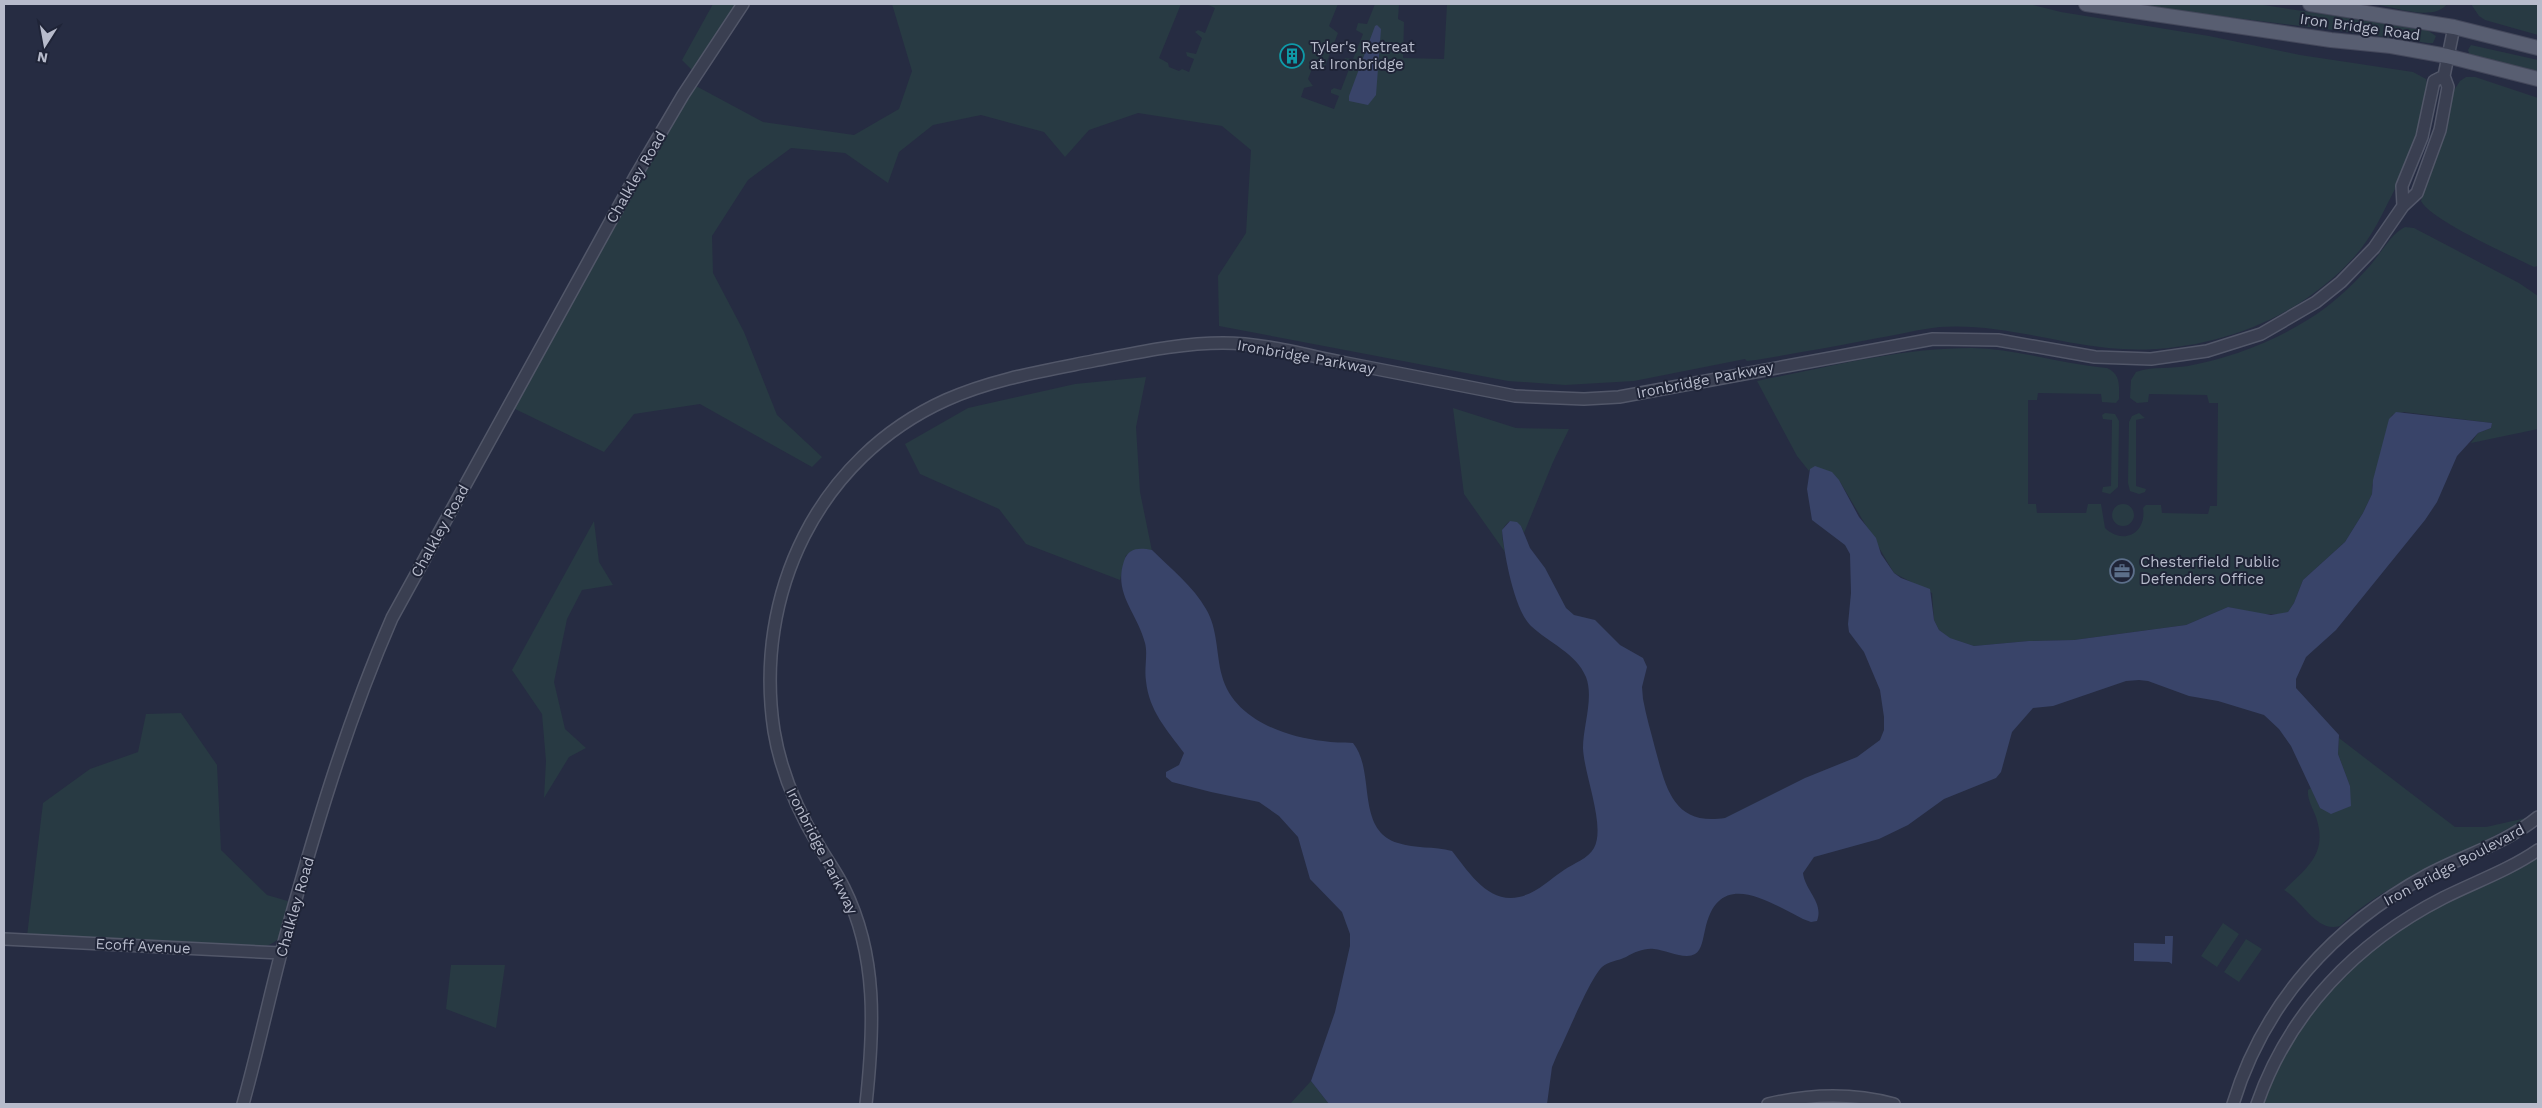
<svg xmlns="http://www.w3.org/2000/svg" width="2542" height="1108" font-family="'Work Sans',sans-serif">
<rect width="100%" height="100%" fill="#262c42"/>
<path fill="#283a43" d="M 713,4 L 737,4 L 692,70 L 682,60 Z
M 892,4 L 1181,4 L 1159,58 L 1168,63 L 1169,67 L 1179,71 L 1182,69 L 1189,72 L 1194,59 L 1187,56 L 1186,52 L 1196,54 L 1202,38 L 1195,32 L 1198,30 L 1205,33 L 1215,8 L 1206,4 L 1338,4 L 1329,26 L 1338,33 L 1326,64 L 1324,67 L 1314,64 L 1308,79 L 1313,86 L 1304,88 L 1301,97 L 1334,109 L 1339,96 L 1331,93 L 1331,90 L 1334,88 L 1341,90 L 1351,64 L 1344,58 L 1353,59 L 1363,34 L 1356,30 L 1358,23 L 1367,24 L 1375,4 L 1399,4 L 1398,19 L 1404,22 L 1403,58 L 1444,59 L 1447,4 L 2029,4 L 2061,12 L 2209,36 L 2300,55 L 2413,72 L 2426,79 C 2434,104 2408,165 2395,189 C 2383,212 2373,236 2355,256 C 2295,324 2197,357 2108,348 C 2052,342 1996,323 1940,327 C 1919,329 1898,335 1878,338 C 1838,346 1797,353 1756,360 L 1747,361 L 1745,359 L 1634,381 L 1565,385 L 1508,381 L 1219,326 L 1218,276 L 1246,233 L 1251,150 L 1222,126 L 1138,113 L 1089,130 L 1065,157 L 1044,132 L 981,115 L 933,125 L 899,152 L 888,183 L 845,153 L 791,148 L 748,180 L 712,236 L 713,273 L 744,332 L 777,415 L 822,457 L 812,467 L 700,404 L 634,414 L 604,452 L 513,408 L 646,166 L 696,86 L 763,122 L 854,135 L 899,109 L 912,71 Z
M 2126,4 L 2257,4 L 2427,30 L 2436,36 L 2433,43 L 2428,43 C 2327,28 2226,18 2126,4 Z
M 2374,4 L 2447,4 C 2434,22 2394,7 2374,4 Z
M 2471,4 L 2538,4 L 2538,35 L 2485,20 L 2479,16 Z
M 2471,45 L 2538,60 L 2538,75 L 2470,56 L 2468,50 Z
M 2466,77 L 2475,77 L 2538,98 L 2538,266 L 2534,267 C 2510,255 2432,221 2421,201 L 2445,129 L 2453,92 L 2460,81 Z
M 2405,227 L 2414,228 L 2519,283 L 2538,296 L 2538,429 L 2471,443 L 2478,433 L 2491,428 L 2492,423 L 2404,412 L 2392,415 L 2372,486 L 2372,494 L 2363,513 L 2345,542 L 2303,580 L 2294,603 L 2288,612 L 2281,614 L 2260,614 L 2228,607 L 2186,625 L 2074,640 L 2029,641 L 1974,646 L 1949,638 L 1939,630 L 1934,620 L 1932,593 L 1894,573 L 1839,480 L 1810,469 L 1809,471 L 1797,456 L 1757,381 C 1828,367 1899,348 1972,348 C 2017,349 2062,364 2107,368 C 2121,374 2119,386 2119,399 L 2116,403 L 2102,402 L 2101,394 L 2038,393 L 2037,400 L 2028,400 L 2028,504 L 2036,504 L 2037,513 L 2086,513 L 2088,504 L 2101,504 L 2105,528 C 2124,546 2147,532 2143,508 L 2146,505 L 2161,505 L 2162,513 L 2208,514 L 2210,506 L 2217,506 L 2218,403 L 2209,403 L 2207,395 L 2149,394 L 2148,402 L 2137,403 L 2130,398 L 2131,380 L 2136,372 C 2151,366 2172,369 2188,366 C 2230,358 2273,342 2309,319 C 2330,306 2350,288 2367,269 C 2379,257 2390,234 2405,227 Z
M 1146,377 L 1136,427 L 1140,492 L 1152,551 L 1126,555 L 1120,580 L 1026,544 L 999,509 L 920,474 L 905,444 L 968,408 L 1075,384 Z
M 1453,408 L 1516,428 L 1569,429 L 1553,462 L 1524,533 L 1521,526 L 1510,521 C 1498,529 1503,540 1505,552 L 1464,494 Z
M 2105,413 L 2115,414 L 2119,421 L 2118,487 L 2110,494 L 2102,492 L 2103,487 L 2111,486 L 2112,420 L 2103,419 L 2102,415 Z
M 2139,413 L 2145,418 L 2136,420 L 2136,486 L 2146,489 L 2145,492 L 2139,494 L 2130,491 L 2128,483 L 2129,422 L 2132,416 Z
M2112 515a11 11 0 1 1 22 0a11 11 0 1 1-22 0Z
M 594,521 L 599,562 L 613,585 L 582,590 L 567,619 L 554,682 L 565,729 L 586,748 L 569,757 L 544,798 L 546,761 L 542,714 L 512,670 Z
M 181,713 L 217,765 L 221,850 L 267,895 L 291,902 C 286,921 286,941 265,946 L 27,936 L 43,803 L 90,769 L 138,752 L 146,714 Z
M 2339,738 L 2455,827 L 2486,827 L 2526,818 C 2465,856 2392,876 2340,926 C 2316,933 2303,901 2284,890 C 2308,867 2328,853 2316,817 C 2313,809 2307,799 2308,790 L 2311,788 L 2320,808 L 2350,786 L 2338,754 Z
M 2538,858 L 2538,1104 L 2261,1104 C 2294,1018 2359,949 2440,906 C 2472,889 2506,876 2538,858 Z
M 2223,923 L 2239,934 L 2217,967 L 2201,956 Z
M 2246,939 L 2262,949 L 2239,982 L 2224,972 Z
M 451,965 L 505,965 L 496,1028 L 446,1009 Z
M 1311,1081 L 1329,1104 L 1290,1104 Z"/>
<path fill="#394469" d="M 1377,25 L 1381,29 L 1376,95 L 1368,105 L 1349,101 L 1349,96 L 1375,26 Z
M 2396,412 L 2492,423 L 2491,428 L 2478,433 L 2457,456 L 2437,502 L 2425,520 L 2336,630 L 2306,657 L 2296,679 L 2296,688 L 2339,735 L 2338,754 L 2350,786 L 2351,806 L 2331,814 L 2320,808 L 2291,746 L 2279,729 L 2264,715 L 2218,701 L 2189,696 L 2148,681 L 2139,680 L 2126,681 L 2053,706 L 2033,708 L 2012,732 L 2001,772 L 1996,778 L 1944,799 L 1908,825 L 1879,839 L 1814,857 L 1803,873 C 1805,891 1824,902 1817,921 L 1811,922 L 1803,919 C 1766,900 1718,868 1705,930 C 1703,938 1702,950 1695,954 C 1685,960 1666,950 1654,949 C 1644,948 1635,952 1626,957 C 1618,961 1609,961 1602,967 C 1589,980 1567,1036 1557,1055 L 1552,1067 L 1547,1104 L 1329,1104 L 1311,1081 L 1335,1012 L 1350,946 L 1350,934 L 1342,912 L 1310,879 L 1298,837 L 1279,816 L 1259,802 L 1211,792 L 1172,782 L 1166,777 L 1166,772 L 1179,765 L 1184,753 C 1167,730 1149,711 1146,681 C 1144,668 1148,654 1145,643 C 1137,612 1113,594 1124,561 C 1129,547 1140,548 1152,550 C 1170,568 1194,587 1206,609 C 1218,629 1216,654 1222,676 C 1233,718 1284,737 1323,741 C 1333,743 1343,742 1353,743 C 1376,771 1355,830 1398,843 C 1415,849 1434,846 1452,851 C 1468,871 1488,904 1519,897 C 1537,893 1549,880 1564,870 C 1574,863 1588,859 1594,848 C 1606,826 1584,775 1583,748 C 1583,726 1594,698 1586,677 C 1576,653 1549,643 1531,626 C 1514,610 1504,553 1502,530 L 1510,521 L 1517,522 L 1521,526 L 1530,548 L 1545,568 L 1566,608 L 1574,615 L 1595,620 L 1620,645 L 1643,658 L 1647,667 L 1642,687 L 1643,699 C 1646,716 1651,732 1655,748 C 1666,788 1673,826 1725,818 L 1805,778 L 1857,757 L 1880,740 L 1884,730 L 1884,717 L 1880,690 L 1864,652 L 1849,632 L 1848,624 L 1851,593 L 1850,554 L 1845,545 L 1812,520 L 1807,489 L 1810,469 L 1815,466 L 1832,472 L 1839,480 L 1859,517 L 1876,538 L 1881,554 L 1894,573 L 1901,578 L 1930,589 L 1934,620 L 1939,630 L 1950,638 L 1974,646 L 2029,641 L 2074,640 L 2186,625 L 2228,607 L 2271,615 L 2288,612 L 2294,603 L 2303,580 L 2345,542 L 2363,513 L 2372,494 L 2373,480 L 2389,419 Z
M 2165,936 L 2173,936 L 2172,964 L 2169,962 L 2134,961 L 2134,943 L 2165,944 Z"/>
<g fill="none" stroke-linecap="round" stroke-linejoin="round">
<g stroke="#525769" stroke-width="14">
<path id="minor" d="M 2403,206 L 2402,186 L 2422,137 L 2434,81 L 2444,76
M 4,939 L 281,953
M 243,1104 C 257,1054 268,1003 281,953 C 312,839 345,726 392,618 L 636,175 L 683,95 L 743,4
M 866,1104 C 874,1030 878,956 844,888 C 837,873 827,860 819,846 C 797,810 781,773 774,731 C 753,594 818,458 946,400 C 993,379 1043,371 1093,361 C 1136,353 1179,343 1223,343 C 1264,343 1305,355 1346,363 C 1402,374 1459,385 1515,396 L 1584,399 L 1619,397 L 1933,339 L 1998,340 L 2095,357 L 2151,359 L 2207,351 L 2261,334 L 2316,302 L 2341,282 L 2374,248 L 2403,206 L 2417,193 L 2440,130 L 2448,87 L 2444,76 L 2454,27
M 1768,1104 C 1810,1094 1853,1093 1894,1104
M 2233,1104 C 2264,1002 2334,926 2427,875 C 2464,855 2505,844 2538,817
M 2257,1104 C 2289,1012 2357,942 2443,898 C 2475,882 2509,870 2538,850"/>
</g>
<g stroke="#44485b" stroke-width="16">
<path id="major" d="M 2086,4 L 2331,40 L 2391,46 L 2447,56 L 2538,79
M 2310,4 L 2454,27 L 2538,48"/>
</g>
<use href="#minor" stroke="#3a3f51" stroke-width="11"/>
<use href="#major" stroke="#585e71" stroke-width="14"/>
</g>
<defs>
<g id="building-ring" transform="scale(1.25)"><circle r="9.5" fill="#1f2437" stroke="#0f9aa8" stroke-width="1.5"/><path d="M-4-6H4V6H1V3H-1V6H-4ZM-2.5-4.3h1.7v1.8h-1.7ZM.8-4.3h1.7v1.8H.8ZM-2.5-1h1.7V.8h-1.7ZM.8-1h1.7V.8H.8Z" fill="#0f9aa8"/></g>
<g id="office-ring" transform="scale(1.25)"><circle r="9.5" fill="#1f2437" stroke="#5c6f8a" stroke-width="1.5"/><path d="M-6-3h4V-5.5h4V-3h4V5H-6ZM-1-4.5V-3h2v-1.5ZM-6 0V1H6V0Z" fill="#5c6f8a"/></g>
</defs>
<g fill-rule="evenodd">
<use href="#building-ring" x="1292" y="56"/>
<use href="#office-ring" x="2122" y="571"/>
</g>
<g text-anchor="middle" stroke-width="4" stroke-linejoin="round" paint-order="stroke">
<g font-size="15" fill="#b7bbcb" stroke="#1f2437">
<text transform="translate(2360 27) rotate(8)" y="5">Iron Bridge Road</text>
<text transform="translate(636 177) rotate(-60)" y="5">Chalkley Road</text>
<text transform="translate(1306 357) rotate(10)" y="5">Ironbridge Parkway</text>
<text transform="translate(1705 380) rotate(-11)" y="5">Ironbridge Parkway</text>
<text transform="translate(440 531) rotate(-61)" y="5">Chalkley Road</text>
<text transform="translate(822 851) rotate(63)" y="5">Ironbridge Parkway</text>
<text transform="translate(2454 865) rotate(-28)" y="5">Iron Bridge Boulevard</text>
<text transform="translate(295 907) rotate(-74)" y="5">Chalkley Road</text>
<text transform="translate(143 946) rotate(3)" y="5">Ecoff Avenue</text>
</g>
<g font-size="15" fill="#b7bbcb" stroke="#1f2437" text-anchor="start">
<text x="1310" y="52">Tyler's Retreat<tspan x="1310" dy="17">at Ironbridge</tspan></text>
<text x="2140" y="567">Chesterfield Public<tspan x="2140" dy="17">Defenders Office</tspan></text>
</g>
</g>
<rect width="2542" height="1108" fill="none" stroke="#b7bbcb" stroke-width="10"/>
<g transform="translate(45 45) rotate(191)" stroke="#1f2437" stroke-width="4" paint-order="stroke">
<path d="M0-4L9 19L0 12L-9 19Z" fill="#b7bbcb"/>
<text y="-8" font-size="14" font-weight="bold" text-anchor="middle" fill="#b7bbcb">N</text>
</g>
</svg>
